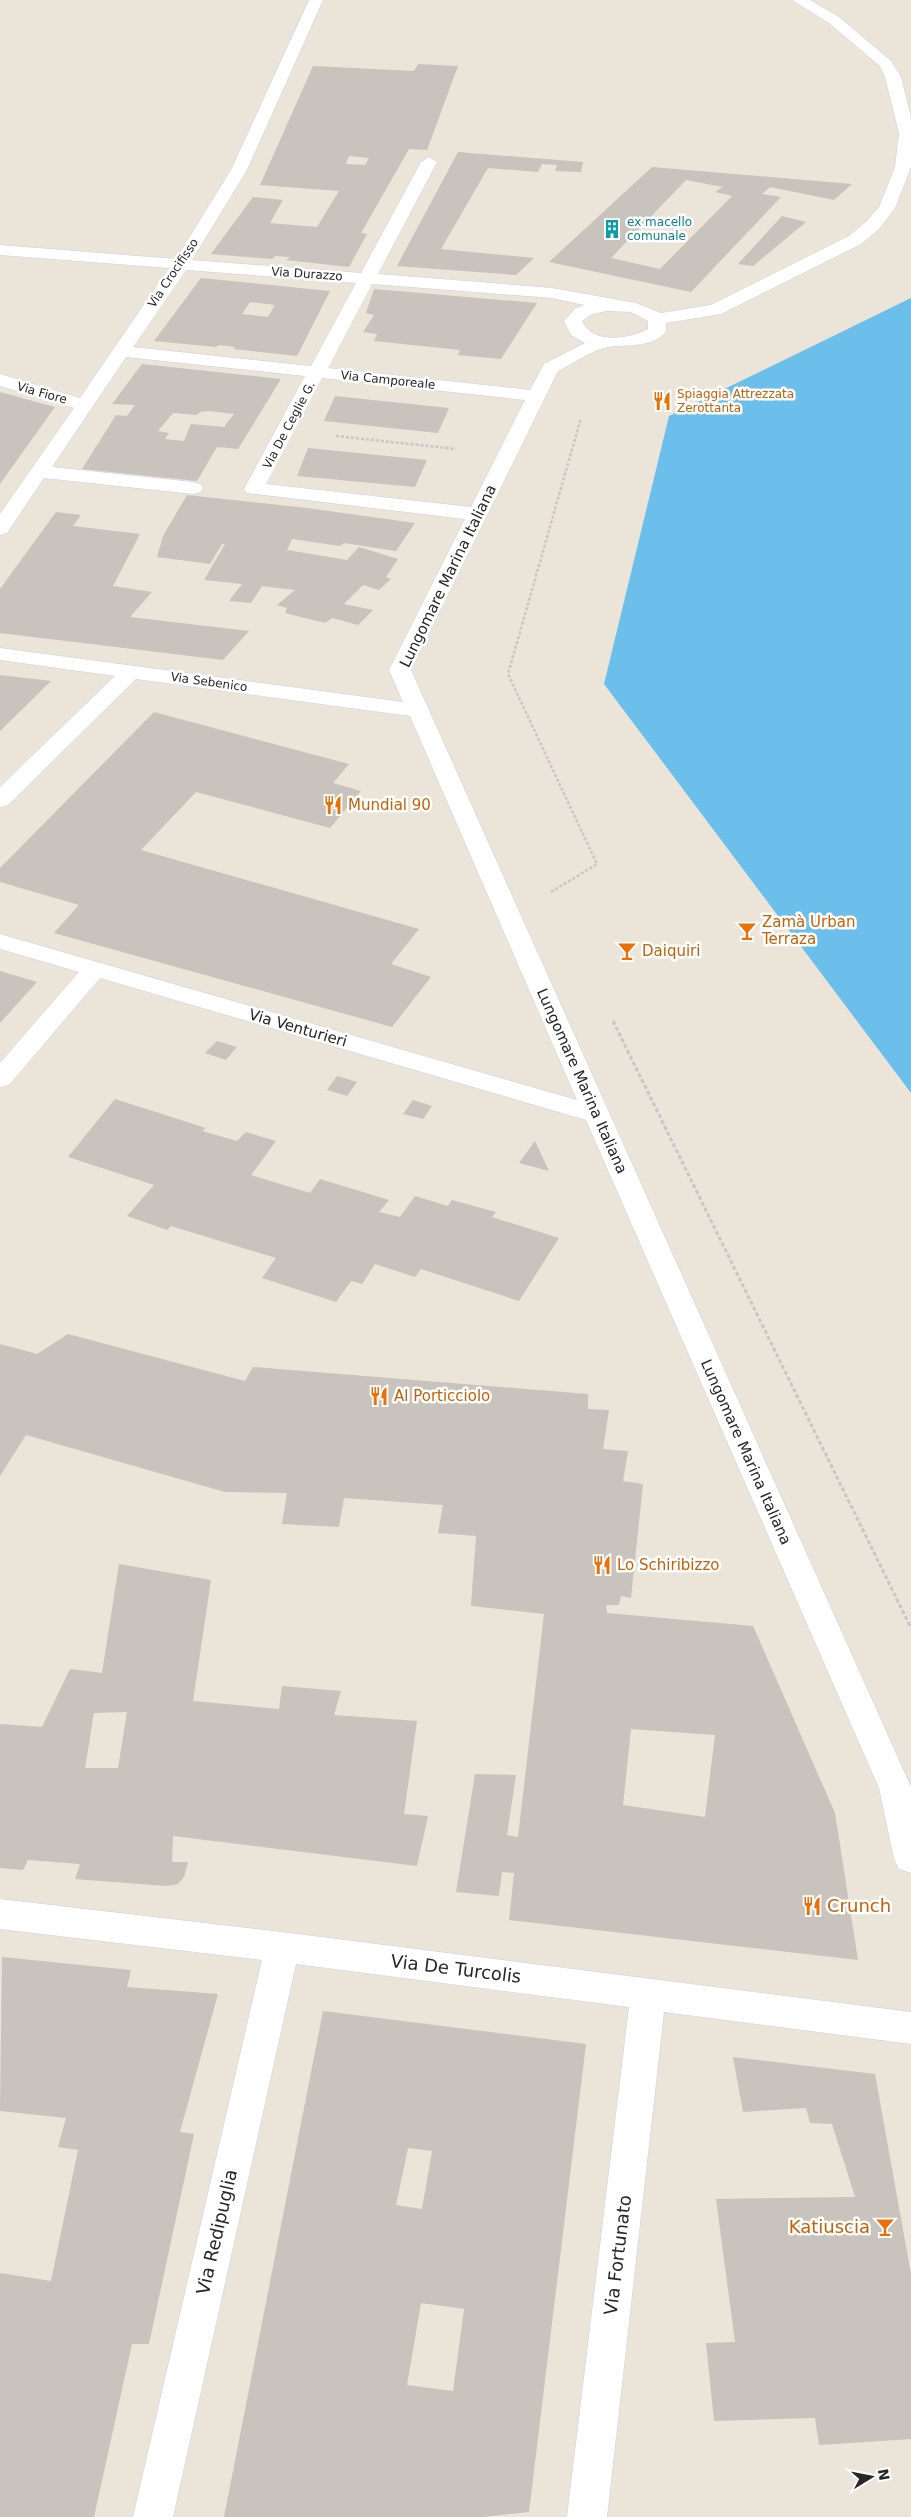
<svg xmlns="http://www.w3.org/2000/svg" width="911" height="2517" font-family="'DejaVu Sans',sans-serif">
<rect width="100%" height="100%" fill="#eae4d9"/>
<path fill="#6dbfeb" d="M 911,298 L 911,1093 L 604,684 L 669,416 Z"/>
<path fill="#c8c3bc" fill-rule="evenodd" d="M 418,64 L 458,66 L 427,150 L 409,149 L 361,233 L 367,234 L 349,267 L 286,260 L 290,257 L 275,256 L 272,259 L 211,254 L 253,197 L 283,200 L 270,223 L 317,227 L 339,191 L 260,185 L 313,66 L 414,71 ZM 349,156 L 369,158 L 365,165 L 346,164 Z
M 458,152 L 583,162 L 581,172 L 555,171 L 557,165 L 542,164 L 538,172 L 488,168 L 441,249 L 534,258 L 516,275 L 397,266 Z
M 652,167 L 852,184 L 834,200 L 770,187 L 762,194 L 781,197 L 691,292 L 549,262 ZM 686,180 L 723,187 L 715,192 L 732,196 L 660,269 L 611,258 Z
M 782,216 L 806,222 L 753,266 L 738,264 Z
M 201,278 L 330,291 L 297,356 L 233,349 L 235,347 L 219,345 L 216,347 L 154,341 ZM 250,302 L 275,305 L 268,317 L 242,314 Z
M 374,289 L 537,303 L 501,359 L 458,355 L 460,350 L 374,341 L 377,334 L 363,332 L 374,315 L 366,313 Z
M 142,364 L 281,379 L 238,449 L 217,447 L 197,481 L 82,469 L 116,415 L 127,416 L 135,405 L 112,404 ZM 209,411 L 234,414 L 224,427 L 191,424 L 184,441 L 165,439 L 169,433 L 158,431 L 173,413 L 197,415 L 200,412 Z
M 0,392 L 55,407 L 0,484 Z
M 335,396 L 449,408 L 438,433 L 324,421 Z
M 308,448 L 427,460 L 415,487 L 297,476 Z
M 187,495 L 307,508 L 415,523 L 396,551 L 344,543 L 340,546 L 292,539 L 287,550 L 347,560 L 359,547 L 398,559 L 386,577 L 391,579 L 379,590 L 363,585 L 344,604 L 373,610 L 358,625 L 332,618 L 325,623 L 285,613 L 287,608 L 277,605 L 295,590 L 262,586 L 251,603 L 229,601 L 242,584 L 204,580 L 225,544 L 222,544 L 210,564 L 157,557 L 163,536 Z
M 56,512 L 81,515 L 73,526 L 140,534 L 113,586 L 152,592 L 130,617 L 249,631 L 223,660 L 0,633 L 0,589 Z
M 0,675 L 51,681 L 0,731 Z
M 154,712 L 349,764 L 333,783 L 361,791 L 330,828 L 196,792 L 141,850 L 419,929 L 391,964 L 431,977 L 392,1027 L 54,933 L 79,905 L 0,882 L 0,868 Z
M 0,971 L 37,982 L 0,1023 Z
M 217,1041 L 237,1047 L 226,1060 L 205,1053 Z
M 337,1076 L 357,1082 L 347,1096 L 327,1090 Z
M 115,1099 L 206,1128 L 202,1131 L 237,1141 L 246,1132 L 276,1141 L 251,1175 L 310,1193 L 320,1179 L 389,1200 L 379,1212 L 400,1217 L 415,1196 L 448,1206 L 452,1200 L 496,1212 L 492,1217 L 559,1238 L 519,1301 L 421,1269 L 415,1277 L 375,1264 L 362,1284 L 351,1281 L 336,1302 L 262,1278 L 276,1258 L 171,1226 L 167,1230 L 127,1216 L 154,1185 L 68,1157 Z
M 413,1100 L 432,1106 L 423,1119 L 403,1114 Z
M 535,1141 L 549,1171 L 519,1163 Z
M 68,1334 L 245,1381 L 253,1367 L 588,1394 L 588,1409 L 609,1410 L 603,1449 L 628,1451 L 623,1481 L 643,1484 L 631,1598 L 621,1596 L 619,1605 L 606,1605 L 607,1613 L 753,1626 L 835,1813 L 858,1960 L 509,1920 L 514,1873 L 502,1872 L 499,1896 L 456,1892 L 475,1774 L 516,1775 L 507,1835 L 518,1837 L 544,1614 L 471,1606 L 476,1536 L 438,1533 L 443,1505 L 344,1498 L 339,1527 L 282,1524 L 287,1493 L 225,1492 L 26,1435 L 0,1476 L 0,1344 L 37,1354 ZM 631,1729 L 715,1735 L 705,1817 L 623,1805 Z
M 119,1564 L 211,1580 L 193,1701 L 279,1709 L 282,1686 L 341,1691 L 334,1715 L 417,1721 L 404,1814 L 428,1816 L 417,1866 L 173,1836 L 172,1862 L 188,1862 L 184,1877 L 178,1884 L 166,1886 L 75,1879 L 80,1864 L 28,1860 L 23,1870 L 0,1868 L 0,1724 L 42,1727 L 70,1669 L 102,1673 ZM 127,1712 L 118,1768 L 85,1768 L 94,1713 Z
M 2,1957 L 131,1970 L 127,1987 L 218,1994 L 180,2132 L 194,2134 L 149,2344 L 132,2344 L 94,2517 L 0,2517 L 0,2273 L 51,2281 L 78,2150 L 58,2147 L 66,2118 L 0,2111 Z
M 323,2011 L 586,2044 L 529,2512 L 483,2517 L 224,2517 ZM 408,2148 L 432,2151 L 422,2209 L 396,2205 ZM 421,2303 L 464,2309 L 453,2391 L 407,2385 Z
M 733,2057 L 875,2074 L 911,2274 L 911,2439 L 819,2445 L 815,2418 L 714,2421 L 706,2343 L 735,2342 L 716,2199 L 855,2197 L 832,2124 L 810,2123 L 806,2108 L 743,2112 Z"/>
<g fill="none" stroke-linecap="round" stroke-linejoin="round">
<g stroke="#ced0e0" stroke-width="1">
<path id="minor" d="M 309,0 L 323,0 L 247,170 L 192,260 L 361,273 L 421,162 L 429,157 L 437,162 L 378,274 L 552,288 L 636,303 L 661,313 L 711,305 L 849,236 L 867,221 L 879,207 L 895,167 L 899,133 L 885,77 L 880,66 L 829,23 L 792,0 L 810,0 L 839,17 L 891,61 L 901,77 L 911,117 L 911,167 L 895,208 L 879,229 L 861,244 L 721,314 L 666,323 L 666,331 C 653,350 622,343 603,348 C 588,353 572,364 558,371 L 411,670 L 911,1787 L 911,1873 L 899,1869 L 894,1859 L 879,1788 L 586,1120 L 100,978 L 9,1085 L 0,1087 L 0,1063 L 79,972 L 0,949 L 0,934 L 577,1100 L 410,716 L 136,679 L 8,805 L 0,807 L 0,787 L 115,676 L 0,660 L 0,648 L 403,702 L 389,670 L 465,519 L 247,493 L 244,489 L 305,376 L 126,357 L 52,467 L 193,482 L 200,484 L 203,488 L 200,492 L 193,494 L 44,478 L 7,533 L 0,535 L 0,514 L 74,408 L 0,386 L 0,374 L 80,398 L 169,268 L 0,255 L 0,245 L 176,259 L 231,170 ZM 186,270 L 356,283 L 311,366 L 133,347 ZM 372,284 L 552,298 L 584,305 L 575,309 L 564,321 L 571,335 L 585,343 L 544,364 L 530,390 L 328,368 ZM 607,311 L 631,312 L 648,321 L 648,329 C 630,339 592,345 582,321 L 592,314 ZM 322,378 L 525,400 L 471,507 L 266,484 Z
M 0,1899 L 282,1932 L 911,2012 L 911,2044 L 664,2012 L 607,2517 L 567,2517 L 629,2007 L 296,1964 L 173,2517 L 133,2517 L 262,1960 L 0,1929 Z"/>
</g>
<path stroke="#c7c7c7" stroke-width="2.5" stroke-dasharray="3 2" stroke-linecap="butt" d="M 336,436 L 456,449
M 551,892 L 597,864 L 508,674 L 581,418"/>
<path stroke="#c7c7c7" stroke-width="3" stroke-dasharray="4 2.5" stroke-linecap="butt" d="M 613,1021 L 911,1628"/>
<use href="#minor" fill="#fff" fill-rule="evenodd"/>
</g>
<defs>
<g id="building-bare" transform="scale(1.5)"><path d="M-4-6H4V6H1V3H-1V6H-4ZM-2.5-4.3h1.7v1.8h-1.7ZM.8-4.3h1.7v1.8H.8ZM-2.5-1h1.7V.8h-1.7ZM.8-1h1.7V.8H.8Z" fill="#0f9aa8" stroke="#fff" stroke-width="2.5" paint-order="stroke"/></g>
<g id="restaurant-bare" transform="scale(1.5)"><path d="M-5-6h1v4h1v-4h1v4h1v-4h1v5L-1.5 .5V6h-2V.5L-5-1ZM5-6V6H3V1.5H1.5Q1.5-4 5-6Z" fill="#e8710a" stroke="#fff" stroke-width="2.5" paint-order="stroke"/></g>
<g id="bar-bare" transform="scale(1.5)"><path d="M-6-5H6L.8 .8V4.5H3.5V6h-7V4.5H-.8V.8Z" fill="#e8710a" stroke="#fff" stroke-width="2.5" paint-order="stroke"/></g>
</defs>
<g fill-rule="evenodd">
<use href="#building-bare" x="612" y="229"/>
<use href="#restaurant-bare" x="662" y="401"/>
<use href="#restaurant-bare" x="333" y="805"/>
<use href="#bar-bare" x="747" y="931"/>
<use href="#bar-bare" x="627" y="951"/>
<use href="#restaurant-bare" x="379" y="1396"/>
<use href="#restaurant-bare" x="602" y="1565"/>
<use href="#restaurant-bare" x="812" y="1906"/>
<use href="#bar-bare" x="885" y="2227"/>
</g>
<g text-anchor="middle" stroke-width="5" stroke-linejoin="round" paint-order="stroke">
<g font-size="12" fill="#0d838f" stroke="#fff" text-anchor="start">
<text x="627" y="226">ex macello<tspan x="627" dy="14">comunale</tspan></text>
</g>
<g font-size="12" fill="#272727" stroke="#fff">
<text transform="translate(173 273) rotate(-56)" y="4">Via Crocifisso</text>
<text transform="translate(307 274) rotate(4)" y="4">Via Durazzo</text>
<text transform="translate(388 380) rotate(6)" y="4">Via Camporeale</text>
<text transform="translate(42 393) rotate(16)" y="4">Via Fiore</text>
<text transform="translate(289 425) rotate(-62)" y="4">Via De Ceglie G.</text>
<text transform="translate(209 682) rotate(8)" y="4">Via Sebenico</text>
</g>
<g font-size="12" fill="#c56008" stroke="#fff" text-anchor="start">
<text x="677" y="398">Spiaggia Attrezzata<tspan x="677" dy="14">Zerottanta</tspan></text>
</g>
<g font-size="15" fill="#272727" stroke="#fff">
<text transform="translate(448 576) rotate(-64)" y="5">Lungomare Marina Italiana</text>
<text transform="translate(298 1028) rotate(16)" y="5">Via Venturieri</text>
<text transform="translate(582 1081) rotate(66)" y="5">Lungomare Marina Italiana</text>
<text transform="translate(746 1452) rotate(66)" y="5">Lungomare Marina Italiana</text>
</g>
<g font-size="15" fill="#c56008" stroke="#fff" text-anchor="start">
<text x="348" y="810">Mundial 90</text>
<text x="762" y="927">Zamà Urban<tspan x="762" dy="17">Terraza</tspan></text>
<text x="642" y="956">Daiquiri</text>
<text x="394" y="1401">Al Porticciolo</text>
<text x="617" y="1570">Lo Schiribizzo</text>
</g>
<g font-size="18" fill="#c56008" stroke="#fff" text-anchor="start">
<text x="827" y="1912">Crunch</text>
<text x="870" y="2233" text-anchor="end">Katiuscia</text>
</g>
<g font-size="18" fill="#272727" stroke="#fff">
<text transform="translate(456 1969) rotate(7)" y="6">Via De Turcolis</text>
<text transform="translate(217 2232) rotate(-77)" y="6">Via Redipuglia</text>
<text transform="translate(618 2255) rotate(-83)" y="6">Via Fortunato</text>
</g>
</g>
<g transform="translate(871 2477) rotate(80)" stroke="#ffffff" stroke-width="4" paint-order="stroke">
<path d="M0-4L9 19L0 12L-9 19Z" fill="#272727"/>
<text y="-8" font-size="14" font-weight="bold" text-anchor="middle" fill="#272727">N</text>
</g>
</svg>
